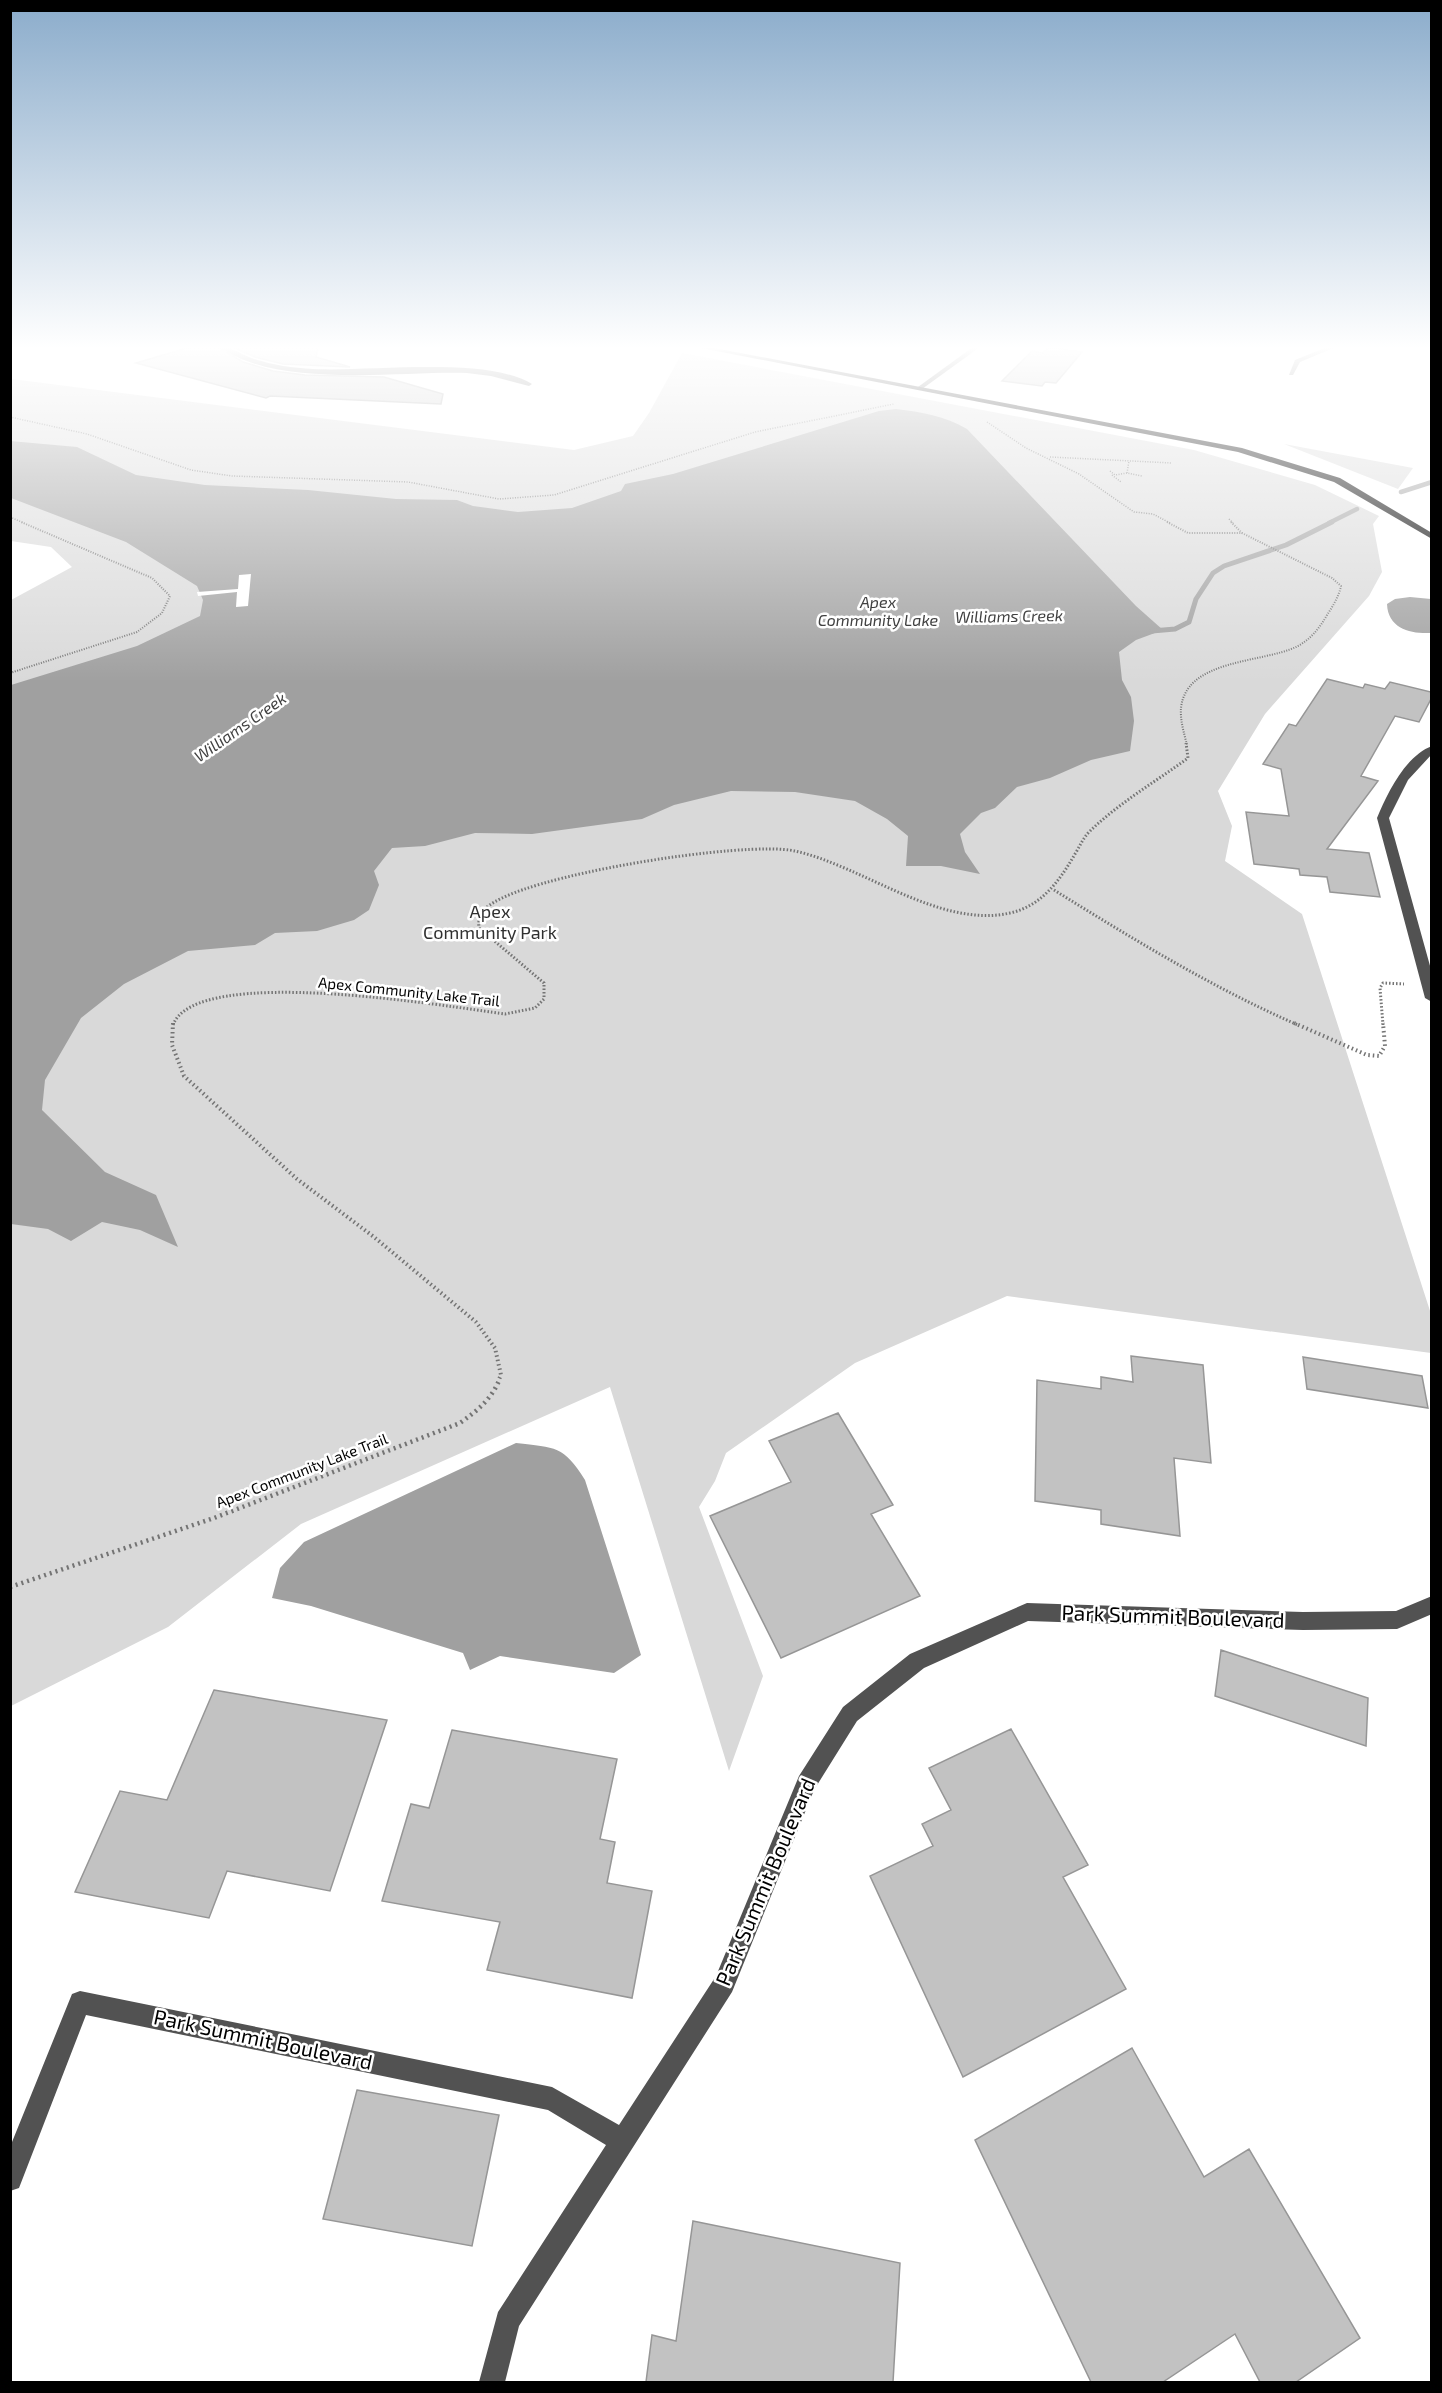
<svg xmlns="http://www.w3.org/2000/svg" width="1442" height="2393" font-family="'Exo 2',sans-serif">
<rect width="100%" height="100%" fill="#fff"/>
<path fill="#d9d9d9" d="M 682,353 L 1194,450 L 1315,485 L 1379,516 L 1373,524 L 1382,572 L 1369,596 L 1265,714 L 1218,791 L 1232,826 L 1225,861 L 1302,914 L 1431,1314 L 1431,1353 L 1007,1296 L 855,1363 L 726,1453 L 715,1481 L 699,1507 L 763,1676 L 729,1771 L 610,1387 L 301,1524 L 168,1627 L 11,1706 L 11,600 L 72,567 L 51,547 L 11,541 L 11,379 L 574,450 L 633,436 L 649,413 Z
M 1284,444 L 1413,468 L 1398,489 Z"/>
<path fill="#a0a0a0" d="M 896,409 C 921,412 945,416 967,429 L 1136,606 L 1163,630 L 1136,640 L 1119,652 L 1122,680 L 1131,697 L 1134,721 L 1130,751 L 1091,760 L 1050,778 L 1017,787 L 995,808 L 981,813 L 960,834 L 965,852 L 980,874 L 941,866 L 906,866 L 908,836 L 887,819 L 855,801 L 795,792 L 731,791 L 674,805 L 642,819 L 532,834 L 475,833 L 425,846 L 392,848 L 374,871 L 379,885 L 369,910 L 354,920 L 317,931 L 275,933 L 255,945 L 188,951 L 124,984 L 81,1018 L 45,1080 L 42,1110 L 105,1172 L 156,1195 L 178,1247 L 140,1230 L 102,1222 L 71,1241 L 48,1229 L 11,1224 L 11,685 L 137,646 L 200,616 L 203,600 L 197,586 L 126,542 L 11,498 L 10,441 L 77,447 L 136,475 L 205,485 L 308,490 L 396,499 L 457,500 L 473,506 L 518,512 L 572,508 L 621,491 L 625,484 L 673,474 L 879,411 Z
M 1410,597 L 1431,599 L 1431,633 C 1411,634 1388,629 1387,604 L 1395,599 Z
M 516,1443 C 556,1448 563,1445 585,1480 L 641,1655 L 614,1673 L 500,1656 L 470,1670 L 463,1653 L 311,1606 L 272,1598 L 280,1568 L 304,1542 Z"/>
<path fill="#fff" d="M 251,574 L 248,606 L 236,607 L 237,592 L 198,596 L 197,592 L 238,589 L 239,575 Z"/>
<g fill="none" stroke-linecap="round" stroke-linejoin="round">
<path stroke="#a0a0a0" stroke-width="4.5" d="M 1401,492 L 1432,482
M 1329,523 L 1357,509"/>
<path stroke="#a0a0a0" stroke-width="5" d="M 1152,631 L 1175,629 L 1189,622 L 1196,599 L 1213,573 L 1224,566 L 1286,545 L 1332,522"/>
</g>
<path fill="#c2c2c2" stroke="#969696" stroke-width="1.5" d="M 190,347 L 218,347 L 243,362 L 273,371 L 305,375 L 384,377 L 443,394 L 441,404 L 270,396 L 266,398 L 136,363 Z
M 232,347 L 318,347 L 316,357 L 350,367 L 283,364 L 255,357 Z
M 1049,347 L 1082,352 L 1056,383 L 1045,382 L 1042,386 L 1002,381 L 1032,351 L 1043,353 Z
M 1327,679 L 1363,688 L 1365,684 L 1385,689 L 1390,682 L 1431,692 L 1431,699 L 1419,722 L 1395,716 L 1361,776 L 1378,781 L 1327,849 L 1369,853 L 1380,897 L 1330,892 L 1327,877 L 1300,875 L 1299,869 L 1254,864 L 1246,812 L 1289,816 L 1281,769 L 1263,764 L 1289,724 L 1296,726 Z
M 1131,1356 L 1203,1365 L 1211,1463 L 1174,1458 L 1180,1536 L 1101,1524 L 1101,1510 L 1035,1501 L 1037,1380 L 1101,1389 L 1101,1377 L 1133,1382 Z
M 1303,1357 L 1422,1376 L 1428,1408 L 1307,1389 Z
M 838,1413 L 893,1505 L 871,1514 L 920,1596 L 781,1658 L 710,1516 L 791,1482 L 769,1441 Z
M 1221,1650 L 1368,1698 L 1366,1746 L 1215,1696 Z
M 214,1690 L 387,1720 L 330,1891 L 227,1871 L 209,1918 L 75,1892 L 120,1791 L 167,1800 Z
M 1011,1729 L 1088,1865 L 1063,1877 L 1126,1989 L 963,2077 L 870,1876 L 933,1846 L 922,1824 L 951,1810 L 929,1768 Z
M 452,1730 L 617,1759 L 600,1839 L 615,1842 L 607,1883 L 652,1891 L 632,1998 L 487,1970 L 500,1922 L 382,1901 L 411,1804 L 429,1808 Z
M 1132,2048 L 1204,2177 L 1249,2149 L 1360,2338 L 1296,2382 L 1260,2382 L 1235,2334 L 1163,2382 L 1091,2382 L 975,2140 Z
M 357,2090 L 499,2115 L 472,2246 L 323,2219 Z
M 693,2221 L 900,2263 L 893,2382 L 646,2382 L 652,2335 L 676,2341 Z"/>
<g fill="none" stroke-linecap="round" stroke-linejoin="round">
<path stroke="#747474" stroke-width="1.5" stroke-dasharray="1 1.5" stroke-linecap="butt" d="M 10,417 L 87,434 L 191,470 L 232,476 L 408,482 L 499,499 L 554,495 L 755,432 L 894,404
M 987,422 L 1026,448 L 1079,474 L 1134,512 L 1153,514 L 1170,523
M 1050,457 L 1172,463
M 1110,471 L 1115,475 L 1127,473 L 1142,476
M 1127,473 L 1129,461
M 1112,475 L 1121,482
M 10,517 L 24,523
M 1229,519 L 1233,523"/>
<path stroke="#747474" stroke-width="2" stroke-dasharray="1 1.5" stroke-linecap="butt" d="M 1167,522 L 1188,533 L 1242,533 L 1332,578 L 1341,586 C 1339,596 1333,606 1327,615 C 1319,629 1310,640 1296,647 C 1262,663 1186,659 1181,708 C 1180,720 1184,733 1187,745
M 1231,522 L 1242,533
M 10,673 L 137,632 L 162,613 L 170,596 L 152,578 L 21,522"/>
<path stroke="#747474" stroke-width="3" stroke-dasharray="1.5 2" stroke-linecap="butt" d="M 1054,890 C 1133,939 1213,988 1298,1025
M 173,1025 C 196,963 450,1007 505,1014 L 535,1008 L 544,999 L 544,983 L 479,928 C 478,920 480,914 486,908 C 521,875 746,840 795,851 C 863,866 940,929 1010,913 C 1042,906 1060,880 1075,854 C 1080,846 1083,838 1090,831 C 1119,803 1155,782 1188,758 L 1186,743
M 1383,1025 L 1380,988 L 1383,983 L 1404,984"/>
<path stroke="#747474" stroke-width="4" stroke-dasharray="1.5 3" stroke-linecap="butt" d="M 173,1023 L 172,1045 L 184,1076 L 297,1179 L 374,1237 L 476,1322 L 495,1348 L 501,1375 L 499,1379
M 1294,1023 L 1367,1055 L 1379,1056 L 1385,1046 L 1383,1023"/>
<path stroke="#747474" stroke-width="4.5" stroke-dasharray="2 4" stroke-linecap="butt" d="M 10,1587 L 214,1518 L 460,1423 C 478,1410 492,1399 500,1378"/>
<path fill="#525252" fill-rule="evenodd" d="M 220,347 C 233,347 242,355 254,359 C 273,365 293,368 313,369 C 369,372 487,356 532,384 L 529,386 L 491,376 L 467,373 C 398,371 277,389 220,347 Z
M 973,347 L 980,347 L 922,389 L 918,389 L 918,387 Z
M 1327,347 L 1336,347 L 1300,362 L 1293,375 L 1289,375 L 1295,360 Z
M 1432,746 L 1432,754 L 1408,780 L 1389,818 L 1432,973 L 1432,1002 L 1425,998 L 1377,818 C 1387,794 1405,756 1432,746 Z
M 1432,1596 L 1432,1614 L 1397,1629 L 1303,1630 L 1028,1621 L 924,1668 L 857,1721 L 814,1790 L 732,1992 L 519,2326 L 505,2382 L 479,2382 L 498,2312 L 606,2145 L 548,2110 L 86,2015 L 19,2188 L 10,2191 L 10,2147 L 72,1994 L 80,1991 L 552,2087 L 619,2125 L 716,1976 L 799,1776 L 843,1707 L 910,1654 L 1027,1603 L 1303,1612 L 1396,1611 Z"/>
<path fill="#000" fill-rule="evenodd" d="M 696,347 L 709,347 L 1242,448 L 1340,478 L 1432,533 L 1432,539 L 1334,482 L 1238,452 Z"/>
</g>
<linearGradient id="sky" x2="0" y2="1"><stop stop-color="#8baccb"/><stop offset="0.51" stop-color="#fff"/><stop offset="1" stop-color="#fff" stop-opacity="0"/></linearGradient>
<rect width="1442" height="682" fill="url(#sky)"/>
<g text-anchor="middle" stroke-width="5" stroke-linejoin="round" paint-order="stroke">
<g font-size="15" fill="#000" stroke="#fff">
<text transform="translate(409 992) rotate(6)" y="5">Apex Community Lake Trail</text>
<text transform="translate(302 1471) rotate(-21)" y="5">Apex Community Lake Trail</text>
</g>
<g font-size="16" font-style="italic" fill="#414141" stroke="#fff">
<text x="878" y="608">Apex<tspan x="878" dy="18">Community Lake</tspan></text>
<text transform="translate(1009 616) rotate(-1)" y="6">Williams Creek</text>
<text transform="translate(240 727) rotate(-35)" y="6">Williams Creek</text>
</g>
<g font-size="18" fill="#303030" stroke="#fff">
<text x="490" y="918">Apex<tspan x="490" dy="21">Community Park</tspan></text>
</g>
<g font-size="21" fill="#000" stroke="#fff">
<text transform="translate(1173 1617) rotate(2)" y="7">Park Summit Boulevard</text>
<text transform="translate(766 1882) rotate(-67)" y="7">Park Summit Boulevard</text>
<text transform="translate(263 2040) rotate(12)" y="7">Park Summit Boulevard</text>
</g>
</g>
<rect width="1442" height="2393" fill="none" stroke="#000000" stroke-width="24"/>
</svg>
